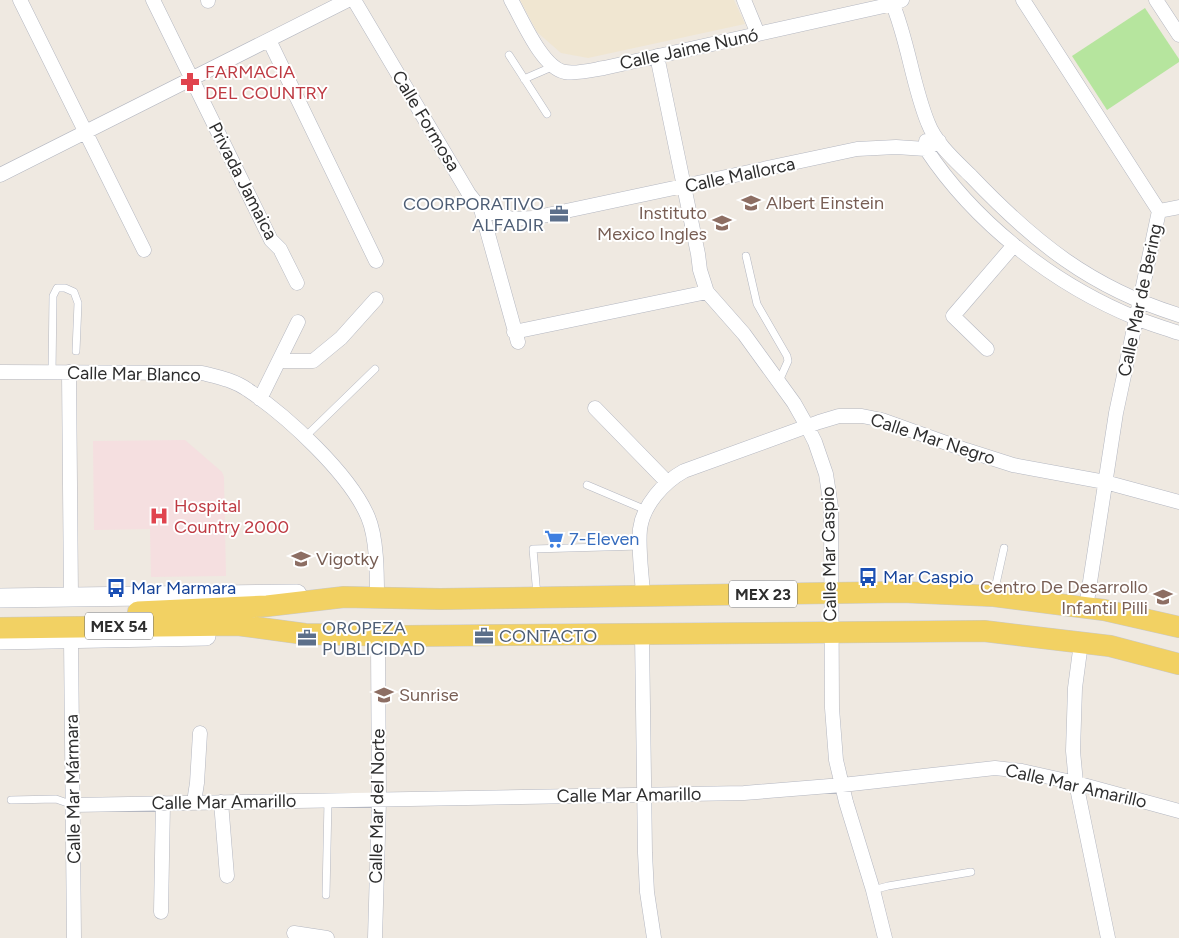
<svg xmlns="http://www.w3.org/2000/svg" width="1179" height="938" font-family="Figtree,sans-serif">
<rect width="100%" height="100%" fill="#efe9e1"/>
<path fill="#f0e6d1" d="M 520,0 L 734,0 L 745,24 L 588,58 L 561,53 L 537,32 Z"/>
<path fill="#f5dfe0" d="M 185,440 L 222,472 L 224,477 L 226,576 L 151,577 L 150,529 L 94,530 L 93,441 Z"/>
<path fill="#b6e59e" d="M 1145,8 L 1179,59 L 1179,62 L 1107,110 L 1072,56 Z"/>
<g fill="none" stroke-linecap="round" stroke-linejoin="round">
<g stroke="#b4b7c1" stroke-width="8">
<path id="lane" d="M 509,55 L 547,114
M 524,79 L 554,66
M 746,256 L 757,304 L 787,356 L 788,361 L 779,381
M 52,373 L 53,296 L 57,288 L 65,288 L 74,292 L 78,303 L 76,351
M 305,437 L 375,369
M 587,485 L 646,510
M 994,593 L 1004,548
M 537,596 L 533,549 L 640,546
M 11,800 L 56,799 L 73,805
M 873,890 L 888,886 L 971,872
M 326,895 L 328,801"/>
</g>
<g stroke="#b4b7c1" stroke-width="15">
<path id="street" d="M 20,0 L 144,250
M 153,0 L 271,240 L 280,249 L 297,283
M 208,0 L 208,1
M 354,0 L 469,194 L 481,209 L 518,342
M 511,0 C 522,19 542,68 565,72 C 578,74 592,70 604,68 L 893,4 L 902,0
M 744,0 L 758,34
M 891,0 C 908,39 912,84 928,123 C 936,144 956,161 971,176 C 1034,242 1091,288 1179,315
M 1023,0 L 1159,211 L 1116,413 L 1086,608
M 1156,0 L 1179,35
M 269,40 L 376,261
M 657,56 L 698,254 L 700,270 L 707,292 L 744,334 L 794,403 L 807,426 L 815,442 L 826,474 L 831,507 L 832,708 L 836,760 L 846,802 L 873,890 L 885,938
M 926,141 L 926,149 C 975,223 1053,284 1136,318 C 1150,324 1165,328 1179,333
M 0,175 L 348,0
M 481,209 L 512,219 L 533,218 L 857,149 L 896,147 L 926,149 L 939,141
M 1159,211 L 1179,207
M 514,332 L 707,292
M 987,349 L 953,316 L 1014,245
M 279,361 L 313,361 L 341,338 L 376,299
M 0,372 L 202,373 C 218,377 234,380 248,390 C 287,416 350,474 368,517 C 377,538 377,574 377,597
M 69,372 L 71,597
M 260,399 L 298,322
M 595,408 L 667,482
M 643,595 C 642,574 638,550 640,529 C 643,505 664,482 684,471 L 819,422 L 839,416 L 862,416 L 882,420 L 966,450 L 1013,465 L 1105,482 L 1179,502
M 642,634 L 645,853 L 647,892 L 654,938
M 71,639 L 74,938
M 1081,643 L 1075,688 L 1073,751 L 1076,783 L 1108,938
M 194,802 L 197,783 L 200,733
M 221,802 L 227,876
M 73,805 L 744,793 L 842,785 L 995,768 L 1022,771 L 1076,783 L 1179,811
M 161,912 L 163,803
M 294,933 L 327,938
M 375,938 L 379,801 L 378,643"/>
</g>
<g stroke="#b4b7c1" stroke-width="20">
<path id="secondary" d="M 0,598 L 297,594
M 0,640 L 206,636"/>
</g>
<g stroke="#c9c9c9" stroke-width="22">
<path id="primary" d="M 138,612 L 267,606 L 344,597 L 440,599 L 902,592 L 994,596 L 1104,610 L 1179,627
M 0,628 L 238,625 L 305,634 L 406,636 L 984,631 L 1110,646 L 1179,664"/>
</g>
<use href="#lane" stroke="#fff" stroke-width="7"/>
<use href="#street" stroke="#fff" stroke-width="14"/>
<use href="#secondary" stroke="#fff" stroke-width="19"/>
<use href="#primary" stroke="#f2d163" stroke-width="21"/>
</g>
<defs>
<g id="pharmacy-bare" transform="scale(1.5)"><path d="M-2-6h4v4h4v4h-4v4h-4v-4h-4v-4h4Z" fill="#e0444e" stroke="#fff" stroke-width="2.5" paint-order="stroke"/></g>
<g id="school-bare" transform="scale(1.5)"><path d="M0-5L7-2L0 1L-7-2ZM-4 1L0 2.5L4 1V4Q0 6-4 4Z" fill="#8d6e63" stroke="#fff" stroke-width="2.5" paint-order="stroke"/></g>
<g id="office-bare" transform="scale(1.5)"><path d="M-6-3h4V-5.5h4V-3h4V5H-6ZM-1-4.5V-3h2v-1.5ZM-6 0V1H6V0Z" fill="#5c6f8a" stroke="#fff" stroke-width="2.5" paint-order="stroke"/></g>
<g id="hospital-bare" transform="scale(1.5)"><path d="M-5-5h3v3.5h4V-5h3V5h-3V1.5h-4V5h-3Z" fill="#e0444e" stroke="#fff" stroke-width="2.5" paint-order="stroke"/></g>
<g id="supermarket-bare" transform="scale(1.5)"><path d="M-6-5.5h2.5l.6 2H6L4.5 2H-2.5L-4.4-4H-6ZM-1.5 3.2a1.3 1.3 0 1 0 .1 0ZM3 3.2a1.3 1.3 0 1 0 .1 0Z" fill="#3f7fe0" stroke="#fff" stroke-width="2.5" paint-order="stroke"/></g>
<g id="bus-bare" transform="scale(1.5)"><path d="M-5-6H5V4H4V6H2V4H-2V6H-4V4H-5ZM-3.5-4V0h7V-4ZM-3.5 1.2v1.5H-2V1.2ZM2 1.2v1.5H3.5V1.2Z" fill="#1a4fb4" stroke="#fff" stroke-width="2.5" paint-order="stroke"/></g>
</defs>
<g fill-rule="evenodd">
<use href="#pharmacy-bare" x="190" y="82"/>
<use href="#school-bare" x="751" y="203"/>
<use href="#office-bare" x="559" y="214"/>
<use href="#school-bare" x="722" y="223"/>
<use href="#hospital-bare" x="159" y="516"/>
<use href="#supermarket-bare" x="554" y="539"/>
<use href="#school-bare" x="301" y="559"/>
<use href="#bus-bare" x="868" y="577"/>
<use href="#bus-bare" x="116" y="588"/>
<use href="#school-bare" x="1163" y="597"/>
<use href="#office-bare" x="484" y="636"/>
<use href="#office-bare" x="307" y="638"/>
<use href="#school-bare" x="384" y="695"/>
</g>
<g text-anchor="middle" stroke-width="4" stroke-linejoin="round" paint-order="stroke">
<g fill="#fff" stroke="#6d6d6d" stroke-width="1">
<rect x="729" y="580.5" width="68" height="27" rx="4"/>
<rect x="85" y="612.5" width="68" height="27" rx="4"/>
</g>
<g font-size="16" font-weight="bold" fill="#2e2e2e">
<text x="763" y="600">MEX 23</text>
<text x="119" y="632">MEX 54</text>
</g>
<g font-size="18" fill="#2e2e2e" stroke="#fff">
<text transform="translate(689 49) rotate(-12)" y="6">Calle Jaime Nunó</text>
<text transform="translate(426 121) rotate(59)" y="6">Calle Formosa</text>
<text transform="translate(740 175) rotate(-12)" y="6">Calle Mallorca</text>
<text transform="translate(243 181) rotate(63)" y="6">Privada Jamaica</text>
<text transform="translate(1140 300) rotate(-78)" y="6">Calle Mar de Bering</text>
<text transform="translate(134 374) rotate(1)" y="6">Calle Mar Blanco</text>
<text transform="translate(933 439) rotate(18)" y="6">Calle Mar Negro</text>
<text transform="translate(829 554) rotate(-91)" y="6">Calle Mar Caspio</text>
<text transform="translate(1076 786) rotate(13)" y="6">Calle Mar Amarillo</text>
<text transform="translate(73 789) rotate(-91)" y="6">Calle Mar Mármara</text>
<text transform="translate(629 795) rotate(-1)" y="6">Calle Mar Amarillo</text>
<text transform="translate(224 802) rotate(-1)" y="6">Calle Mar Amarillo</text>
<text transform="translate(377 806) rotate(-89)" y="6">Calle Mar del Norte</text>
</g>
<g font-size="18" fill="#be3a42" stroke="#fff" text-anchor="start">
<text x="205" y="78">FARMACIA<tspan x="205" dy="21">DEL COUNTRY</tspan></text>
<text x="174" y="512">Hospital<tspan x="174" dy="21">Country 2000</tspan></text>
</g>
<g font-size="18" fill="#785e54" stroke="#fff" text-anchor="start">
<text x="766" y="209">Albert Einstein</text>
<text x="707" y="219" text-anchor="end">Instituto<tspan x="707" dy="21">Mexico Ingles</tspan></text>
<text x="316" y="565">Vigotky</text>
<text x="1148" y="593" text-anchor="end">Centro De Desarrollo<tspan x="1148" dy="21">Infantil Pilli</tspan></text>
<text x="399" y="701">Sunrise</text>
</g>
<g font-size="18" fill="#4e5e75" stroke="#fff" text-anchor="start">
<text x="544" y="210" text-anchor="end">COORPORATIVO<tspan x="544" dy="21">ALFADIR</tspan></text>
<text x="322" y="634">OROPEZA<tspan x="322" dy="21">PUBLICIDAD</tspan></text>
<text x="499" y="642">CONTACTO</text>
</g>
<g font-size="18" fill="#366cbe" stroke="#fff" text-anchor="start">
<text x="569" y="545">7-Eleven</text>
</g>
<g font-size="18" fill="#164399" stroke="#fff" text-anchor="start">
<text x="883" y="583">Mar Caspio</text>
<text x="131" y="594">Mar Marmara</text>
</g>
</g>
</svg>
